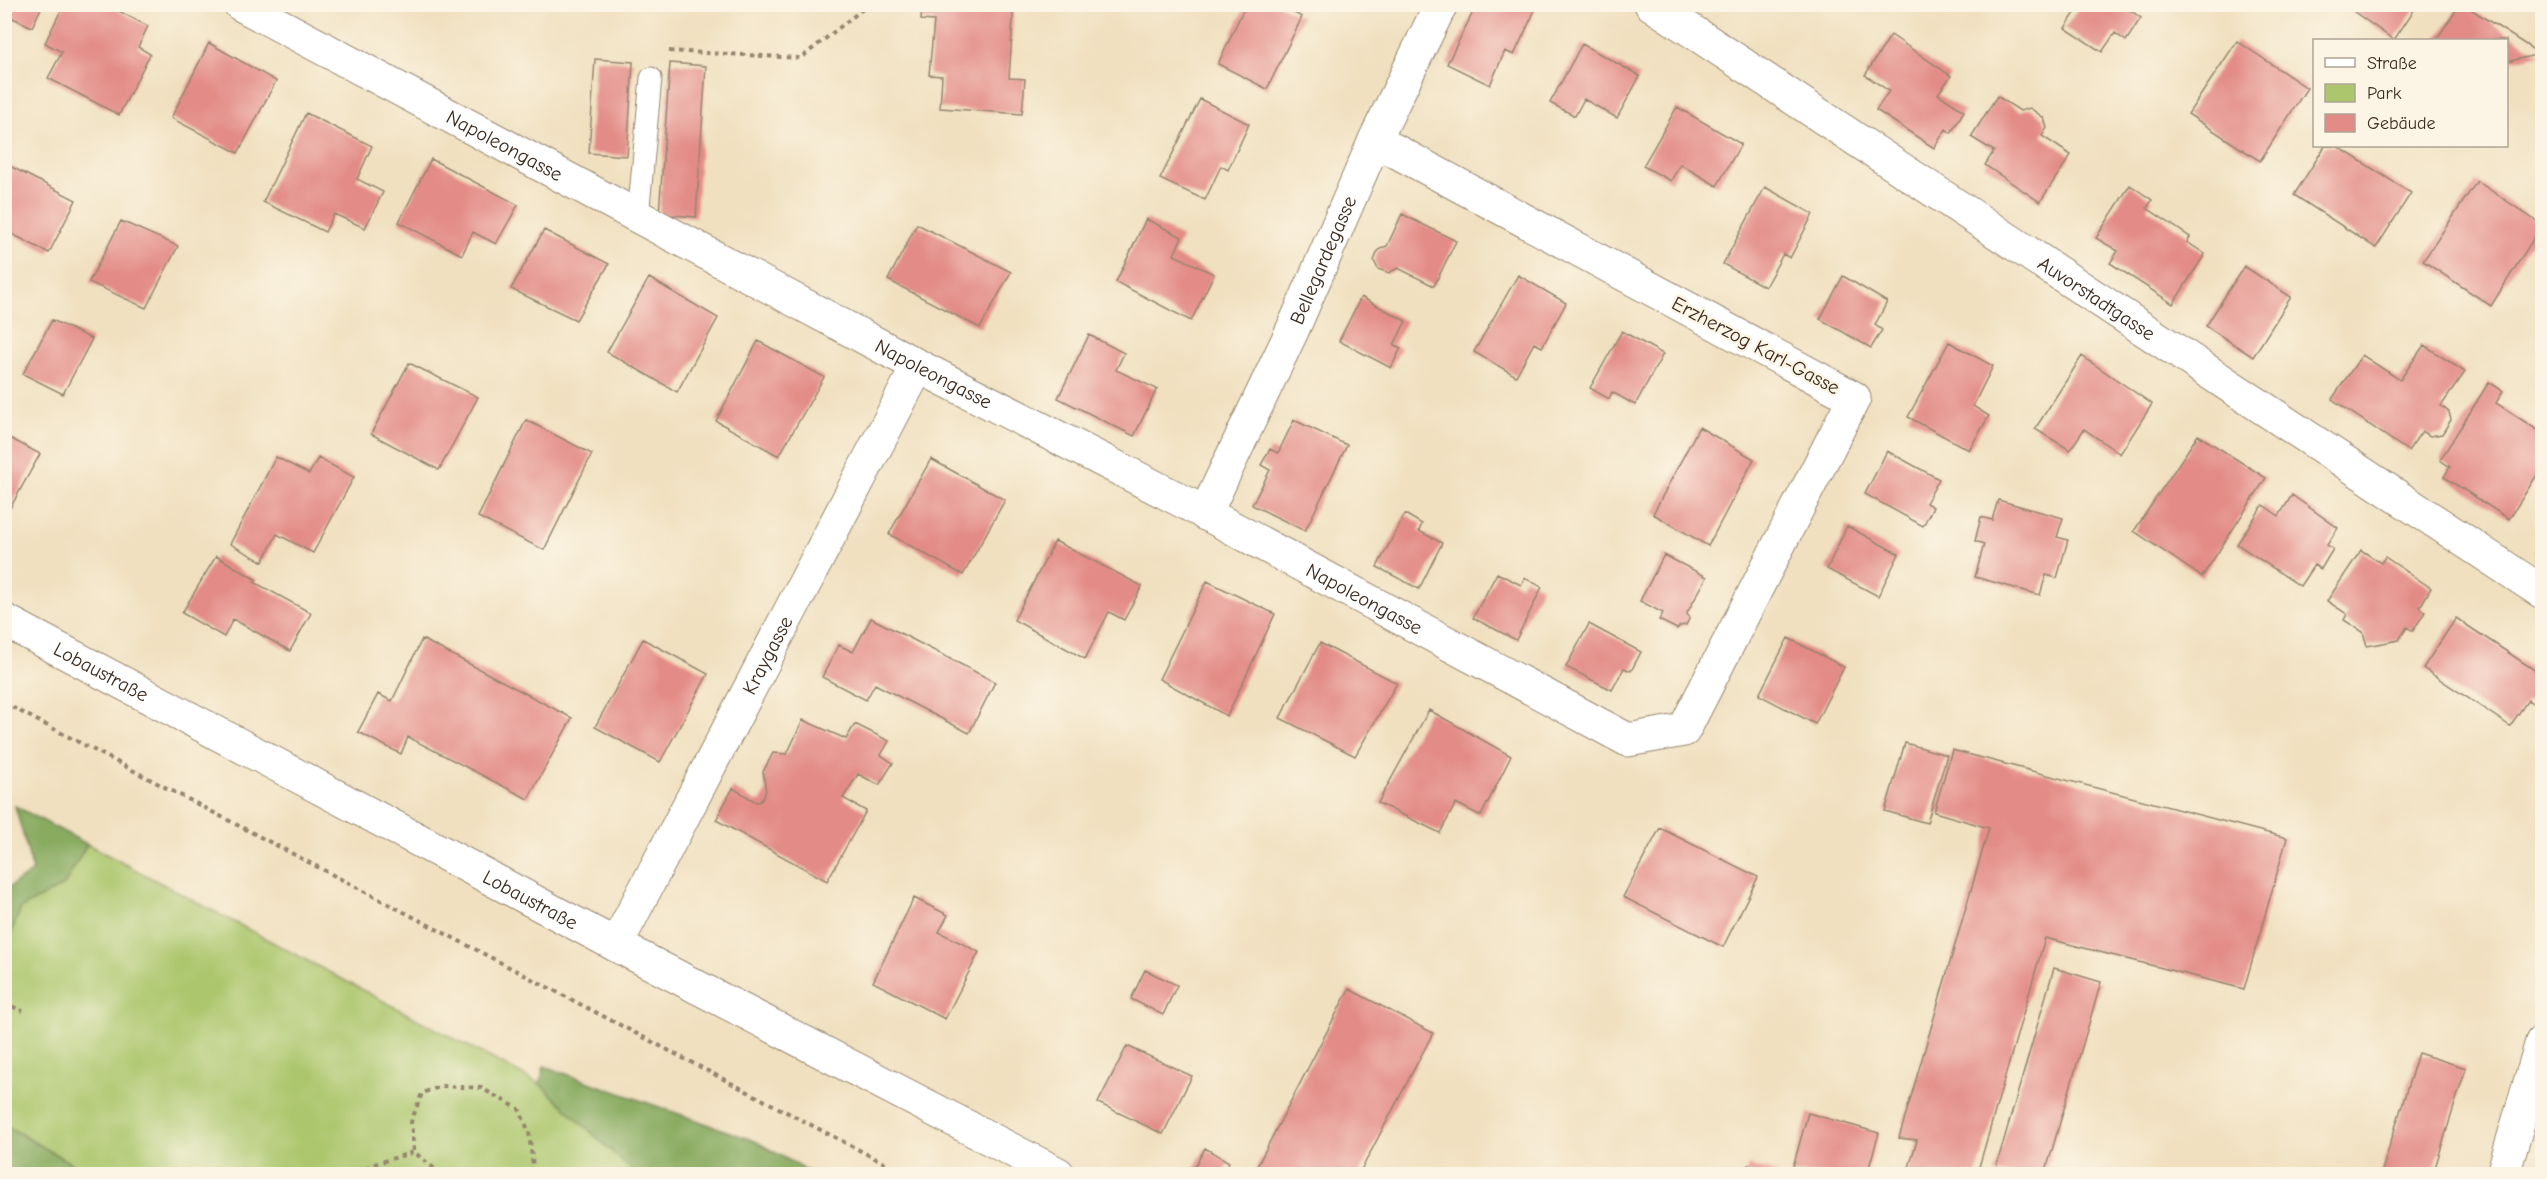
<svg xmlns="http://www.w3.org/2000/svg" width="2547" height="1179" font-family="'Comic Neue',sans-serif">
<rect width="100%" height="100%" fill="#fcf5e5"/>
<filter id="ink" filterUnits="userSpaceOnUse"><feTurbulence type="fractalNoise" baseFrequency=".0167" numOctaves="2"/><feDisplacementMap in="SourceGraphic" scale="12" xChannelSelector="R" yChannelSelector="G"/><feConvolveMatrix kernelMatrix="1 2 1 2 8 2 1 2 1" color-interpolation-filters="sRGB"/></filter>
<filter id="wash" filterUnits="userSpaceOnUse"><feTurbulence type="fractalNoise" baseFrequency=".008" numOctaves="4" result="noise"/><feDisplacementMap in="SourceGraphic" scale="24" xChannelSelector="R" yChannelSelector="G"/><feGaussianBlur stdDeviation="1.35" result="paint"/><feColorMatrix in="noise" values="0 0 0 0 0 0 0 0 0 0 0 0 0 0 0 0 0 1.4 0 .05"/><feComposite in="paint" operator="in"/></filter>
<g filter="url(#wash)">
<rect width="100%" height="100%" fill="#f0e0c0"/>
<path fill="#abc66c" stroke="#737845" stroke-width="1.5" d="M 87,844 L 540,1084 L 636,1174 L 89,1174 L 5,1125 L 4,949 L 21,908 L 64,885 Z"/>
<path fill="#88ab60" stroke="#626a3f" stroke-width="1.5" d="M 15,806 L 87,844 L 64,885 L 21,908 L 5,949 L 5,890 L 33,871 Z
M 544,1066 L 755,1141 L 813,1174 L 636,1174 L 540,1084 Z
M 5,1125 L 89,1174 L 5,1174 Z"/>
<g id="blocks">
<path fill="#e38b87" d="M 4,4 L 43,4 L 32,27 L 4,14 Z
M 64,4 L 105,4 L 148,26 L 138,47 L 150,54 L 119,115 L 48,78 L 62,52 L 45,43 Z
M 922,4 L 1014,4 L 1009,78 L 1025,79 L 1022,114 L 940,108 L 942,76 L 929,75 L 934,21 L 921,20 Z
M 1246,4 L 1277,4 L 1302,17 L 1267,89 L 1218,64 Z
M 1477,4 L 1529,4 L 1536,8 L 1514,55 L 1505,51 L 1490,85 L 1447,64 Z
M 2081,4 L 2133,4 L 2130,10 L 2141,18 L 2126,41 L 2115,33 L 2102,52 L 2065,28 Z
M 2343,4 L 2418,4 L 2394,40 Z
M 2460,4 L 2463,4 L 2540,54 L 2506,62 L 2506,40 L 2436,40 Z
M 1891,35 L 1951,76 L 1938,94 L 1964,111 L 1951,133 L 1946,129 L 1934,148 L 1876,110 L 1889,91 L 1865,75 Z
M 2237,41 L 2307,88 L 2260,161 L 2188,114 Z
M 209,43 L 276,81 L 238,153 L 171,118 Z
M 1582,44 L 1640,76 L 1617,118 L 1584,99 L 1575,116 L 1550,103 Z
M 595,59 L 633,62 L 627,156 L 589,153 Z
M 670,63 L 706,66 L 696,217 L 659,214 Z
M 1997,96 L 2020,111 L 2030,108 L 2044,118 L 2047,128 L 2042,136 L 2071,155 L 2040,202 L 1985,165 L 1994,151 L 1971,137 Z
M 1200,99 L 1249,124 L 1228,170 L 1221,166 L 1205,200 L 1160,179 Z
M 1677,107 L 1741,144 L 1717,186 L 1680,164 L 1671,181 L 1643,166 Z
M 306,113 L 372,146 L 357,179 L 383,192 L 365,228 L 334,214 L 325,232 L 263,202 Z
M 2325,146 L 2337,146 L 2411,193 L 2376,248 L 2294,195 Z
M 431,159 L 518,205 L 496,244 L 473,232 L 462,255 L 399,222 Z
M 4,163 L 76,200 L 49,253 L 4,230 Z
M 2477,181 L 2542,225 L 2491,306 L 2423,261 Z
M 2130,185 L 2152,200 L 2147,208 L 2190,237 L 2187,242 L 2205,254 L 2173,304 L 2110,263 L 2118,251 L 2096,238 Z
M 1765,187 L 1813,214 L 1790,258 L 1783,254 L 1765,287 L 1723,264 Z
M 1402,214 L 1456,241 L 1434,286 L 1398,268 L 1389,273 L 1378,269 L 1374,261 L 1378,250 L 1387,246 Z
M 1146,219 L 1182,237 L 1174,255 L 1214,274 L 1191,321 L 1116,282 Z
M 121,221 L 178,246 L 146,308 L 89,282 Z
M 917,224 L 1011,272 L 980,328 L 888,280 Z
M 544,230 L 609,264 L 576,320 L 511,289 Z
M 2244,266 L 2291,297 L 2253,357 L 2206,326 Z
M 1518,275 L 1566,303 L 1542,347 L 1534,343 L 1516,376 L 1474,352 Z
M 1843,276 L 1887,302 L 1875,325 L 1882,330 L 1871,348 L 1820,319 Z
M 649,278 L 718,318 L 677,392 L 607,352 Z
M 1361,297 L 1406,321 L 1394,345 L 1401,348 L 1391,368 L 1339,341 Z
M 52,320 L 92,339 L 63,394 L 23,374 Z
M 1622,331 L 1663,354 L 1635,405 L 1612,392 L 1609,399 L 1590,388 Z
M 1089,335 L 1124,353 L 1116,370 L 1157,389 L 1134,436 L 1058,398 Z
M 758,341 L 824,377 L 779,456 L 716,421 Z
M 1949,342 L 1993,366 L 1973,406 L 1989,416 L 1969,450 L 1908,417 Z
M 2424,345 L 2465,372 L 2441,406 L 2449,412 L 2451,420 L 2442,434 L 2430,436 L 2422,431 L 2408,451 L 2332,399 L 2362,355 L 2400,380 Z
M 2082,356 L 2152,404 L 2120,454 L 2084,429 L 2070,450 L 2035,429 Z
M 409,363 L 478,397 L 439,470 L 371,434 Z
M 2489,382 L 2503,391 L 2496,403 L 2542,433 L 2542,467 L 2509,519 L 2444,477 L 2450,467 L 2440,460 Z
M 526,420 L 592,454 L 544,550 L 478,517 Z
M 1294,420 L 1347,445 L 1305,531 L 1252,505 L 1270,470 L 1261,465 L 1270,449 L 1278,453 Z
M 1699,427 L 1754,459 L 1708,546 L 1653,514 Z
M 4,435 L 40,454 L 4,519 Z
M 2198,435 L 2266,478 L 2202,577 L 2134,531 Z
M 1887,451 L 1939,479 L 1926,503 L 1933,507 L 1923,526 L 1865,494 Z
M 276,457 L 309,474 L 318,458 L 354,477 L 313,553 L 277,534 L 263,562 L 230,544 Z
M 931,459 L 1005,500 L 963,575 L 889,534 Z
M 2292,495 L 2338,528 L 2327,545 L 2333,549 L 2321,569 L 2314,565 L 2300,586 L 2237,544 L 2263,505 L 2279,516 Z
M 1998,500 L 2063,518 L 2057,537 L 2068,540 L 2057,578 L 2046,575 L 2040,595 L 1975,577 L 1984,544 L 1975,541 L 1981,517 L 1992,520 Z
M 1405,514 L 1422,524 L 1419,531 L 1442,543 L 1419,589 L 1377,567 Z
M 1847,526 L 1899,554 L 1878,596 L 1827,569 Z
M 2542,529 L 2542,559 L 2535,554 L 2540,546 L 2534,542 Z
M 1055,541 L 1142,586 L 1124,620 L 1109,612 L 1085,659 L 1014,620 Z
M 2361,550 L 2381,563 L 2385,557 L 2431,588 L 2420,607 L 2425,612 L 2413,631 L 2407,627 L 2399,640 L 2367,646 L 2363,632 L 2344,620 L 2347,614 L 2327,601 Z
M 1664,555 L 1707,577 L 1687,613 L 1689,619 L 1686,625 L 1680,626 L 1677,629 L 1659,620 L 1663,613 L 1640,601 Z
M 216,556 L 257,580 L 254,582 L 311,613 L 290,651 L 233,619 L 224,637 L 182,613 Z
M 1497,573 L 1521,585 L 1525,578 L 1542,587 L 1516,640 L 1473,618 Z
M 1207,581 L 1275,614 L 1227,716 L 1159,679 Z
M 871,618 L 995,682 L 969,733 L 875,684 L 866,700 L 822,677 L 839,645 L 853,652 Z
M 2456,618 L 2542,675 L 2542,694 L 2535,705 L 2528,700 L 2510,726 L 2423,668 Z
M 1589,624 L 1641,652 L 1631,671 L 1624,668 L 1612,690 L 1566,667 Z
M 1788,638 L 1844,667 L 1815,724 L 1759,695 Z
M 422,639 L 572,718 L 528,799 L 408,737 L 401,754 L 358,732 L 378,694 L 392,701 Z
M 643,639 L 708,674 L 660,762 L 595,727 Z
M 1320,643 L 1397,683 L 1355,756 L 1280,718 Z
M 1429,710 L 1511,756 L 1481,816 L 1456,803 L 1440,833 L 1378,803 Z
M 803,720 L 846,739 L 855,724 L 889,741 L 881,755 L 893,763 L 879,785 L 858,774 L 843,798 L 866,811 L 827,881 L 716,820 L 733,788 L 756,802 L 761,801 L 766,791 L 763,772 L 773,753 L 787,754 Z
M 1905,743 L 1947,755 L 1927,823 L 1885,811 Z
M 1952,750 L 2287,838 L 2244,989 L 2045,938 L 1977,1174 L 1907,1174 L 1917,1140 L 1899,1138 L 1989,828 L 1934,812 Z
M 1660,828 L 1758,877 L 1723,947 L 1623,897 Z
M 914,898 L 948,915 L 939,932 L 979,952 L 945,1019 L 873,982 Z
M 2054,968 L 2101,982 L 2045,1174 L 1994,1174 Z
M 1145,970 L 1177,985 L 1163,1015 L 1131,999 Z
M 1349,989 L 1433,1033 L 1359,1174 L 1253,1174 Z
M 1127,1046 L 1192,1076 L 1163,1134 L 1098,1103 Z
M 2418,1053 L 2466,1068 L 2433,1174 L 2381,1174 Z
M 1808,1113 L 1879,1133 L 1867,1174 L 1791,1174 Z
M 1205,1148 L 1229,1162 L 1223,1174 L 1191,1174 Z
M 1748,1165 L 1780,1174 L 1745,1174 Z"/>
</g>
</g>
<g filter="url(#ink)">
<use href="#blocks" fill-opacity="0" stroke="#96856f" stroke-width="1.5"/>
<g fill="none" stroke-linecap="round" stroke-linejoin="round">
<g stroke="#96856f" stroke-width="23">
<path id="service" d="M 638,217 L 651,78"/>
</g>
<g stroke="#96856f" stroke-width="35">
<g id="minor">
<path id="s1" d="M 240,4 L 918,366 L 1188,504 L 1628,740 L 1684,730 L 1854,398 L 1375,140"/>
<path id="s2" d="M 1651,4 L 2542,592"/>
<path id="s3" d="M 1205,514 L 1292,331 L 1375,140 L 1441,4"/>
<path id="s4" d="M 4,620 L 616,945 L 1058,1174"/>
<path id="s5" d="M 616,945 L 918,366"/>
<path d="M 2503,1174 L 2542,1042"/>
</g>
</g>
<path stroke="#96856f" stroke-width="4" stroke-dasharray="4.5 4.5" stroke-linecap="butt" d="M 669,51 L 801,58 L 869,4
M 4,703 L 905,1174
M 4,1003 L 23,1011
M 359,1174 L 371,1165 L 414,1152
M 441,1174 L 414,1152 L 411,1122 L 422,1093 L 442,1086 L 481,1088 L 519,1109 L 529,1132 L 533,1167 L 529,1174"/>
<use href="#service" stroke="#fff" stroke-width="21"/>
<use href="#minor" stroke="#fff" stroke-width="33"/>
</g>
</g>
<g text-anchor="middle" stroke-width="5" stroke-linejoin="round" paint-order="stroke">
<g font-size="20" fill="#3b2a1e" stroke="#fcf5e5">
<text dy="7" stroke="none"><textPath href="#s1" startOffset="300">Napoleongasse</textPath></text>
<text dy="7" stroke="none"><textPath href="#s3" startOffset="280">Bellegardegasse</textPath></text>
<text dy="7" stroke="none"><textPath href="#s2" startOffset="534">Auvorstadtgasse</textPath></text>
<text transform="translate(1756 345) rotate(28)" y="7">Erzherzog Karl-Gasse</text>
<text dy="7" stroke="none"><textPath href="#s1" startOffset="786">Napoleongasse</textPath></text>
<text dy="7" stroke="none"><textPath href="#s1" startOffset="1272">Napoleongasse</textPath></text>
<text dy="7" stroke="none"><textPath href="#s5" startOffset="327">Kraygasse</textPath></text>
<text dy="7" stroke="none"><textPath href="#s4" startOffset="110">Lobaustraße</textPath></text>
<text dy="7" stroke="none"><textPath href="#s4" startOffset="596">Lobaustraße</textPath></text>
</g>
</g>
<rect width="2547" height="1179" fill="none" stroke="#fcf5e5" stroke-width="24"/>
<rect x="2313" y="39" width="195" height="108" fill="#fcf5e5" stroke="#afa495" stroke-width="1.5"/>
<rect x="2325" y="58" width="30" height="9" fill="#ffffff" stroke="#afa495" stroke-width="1.5"/>
<text x="2367" y="69" font-size="18" fill="#3b2a1e">Straße</text>
<rect x="2325" y="84" width="30" height="18" fill="#abc66c" stroke="#afa495" stroke-width="1.5"/>
<text x="2367" y="99" font-size="18" fill="#3b2a1e">Park</text>
<rect x="2325" y="114" width="30" height="18" fill="#e38b87" stroke="#afa495" stroke-width="1.5"/>
<text x="2367" y="129" font-size="18" fill="#3b2a1e">Gebäude</text>
</svg>
